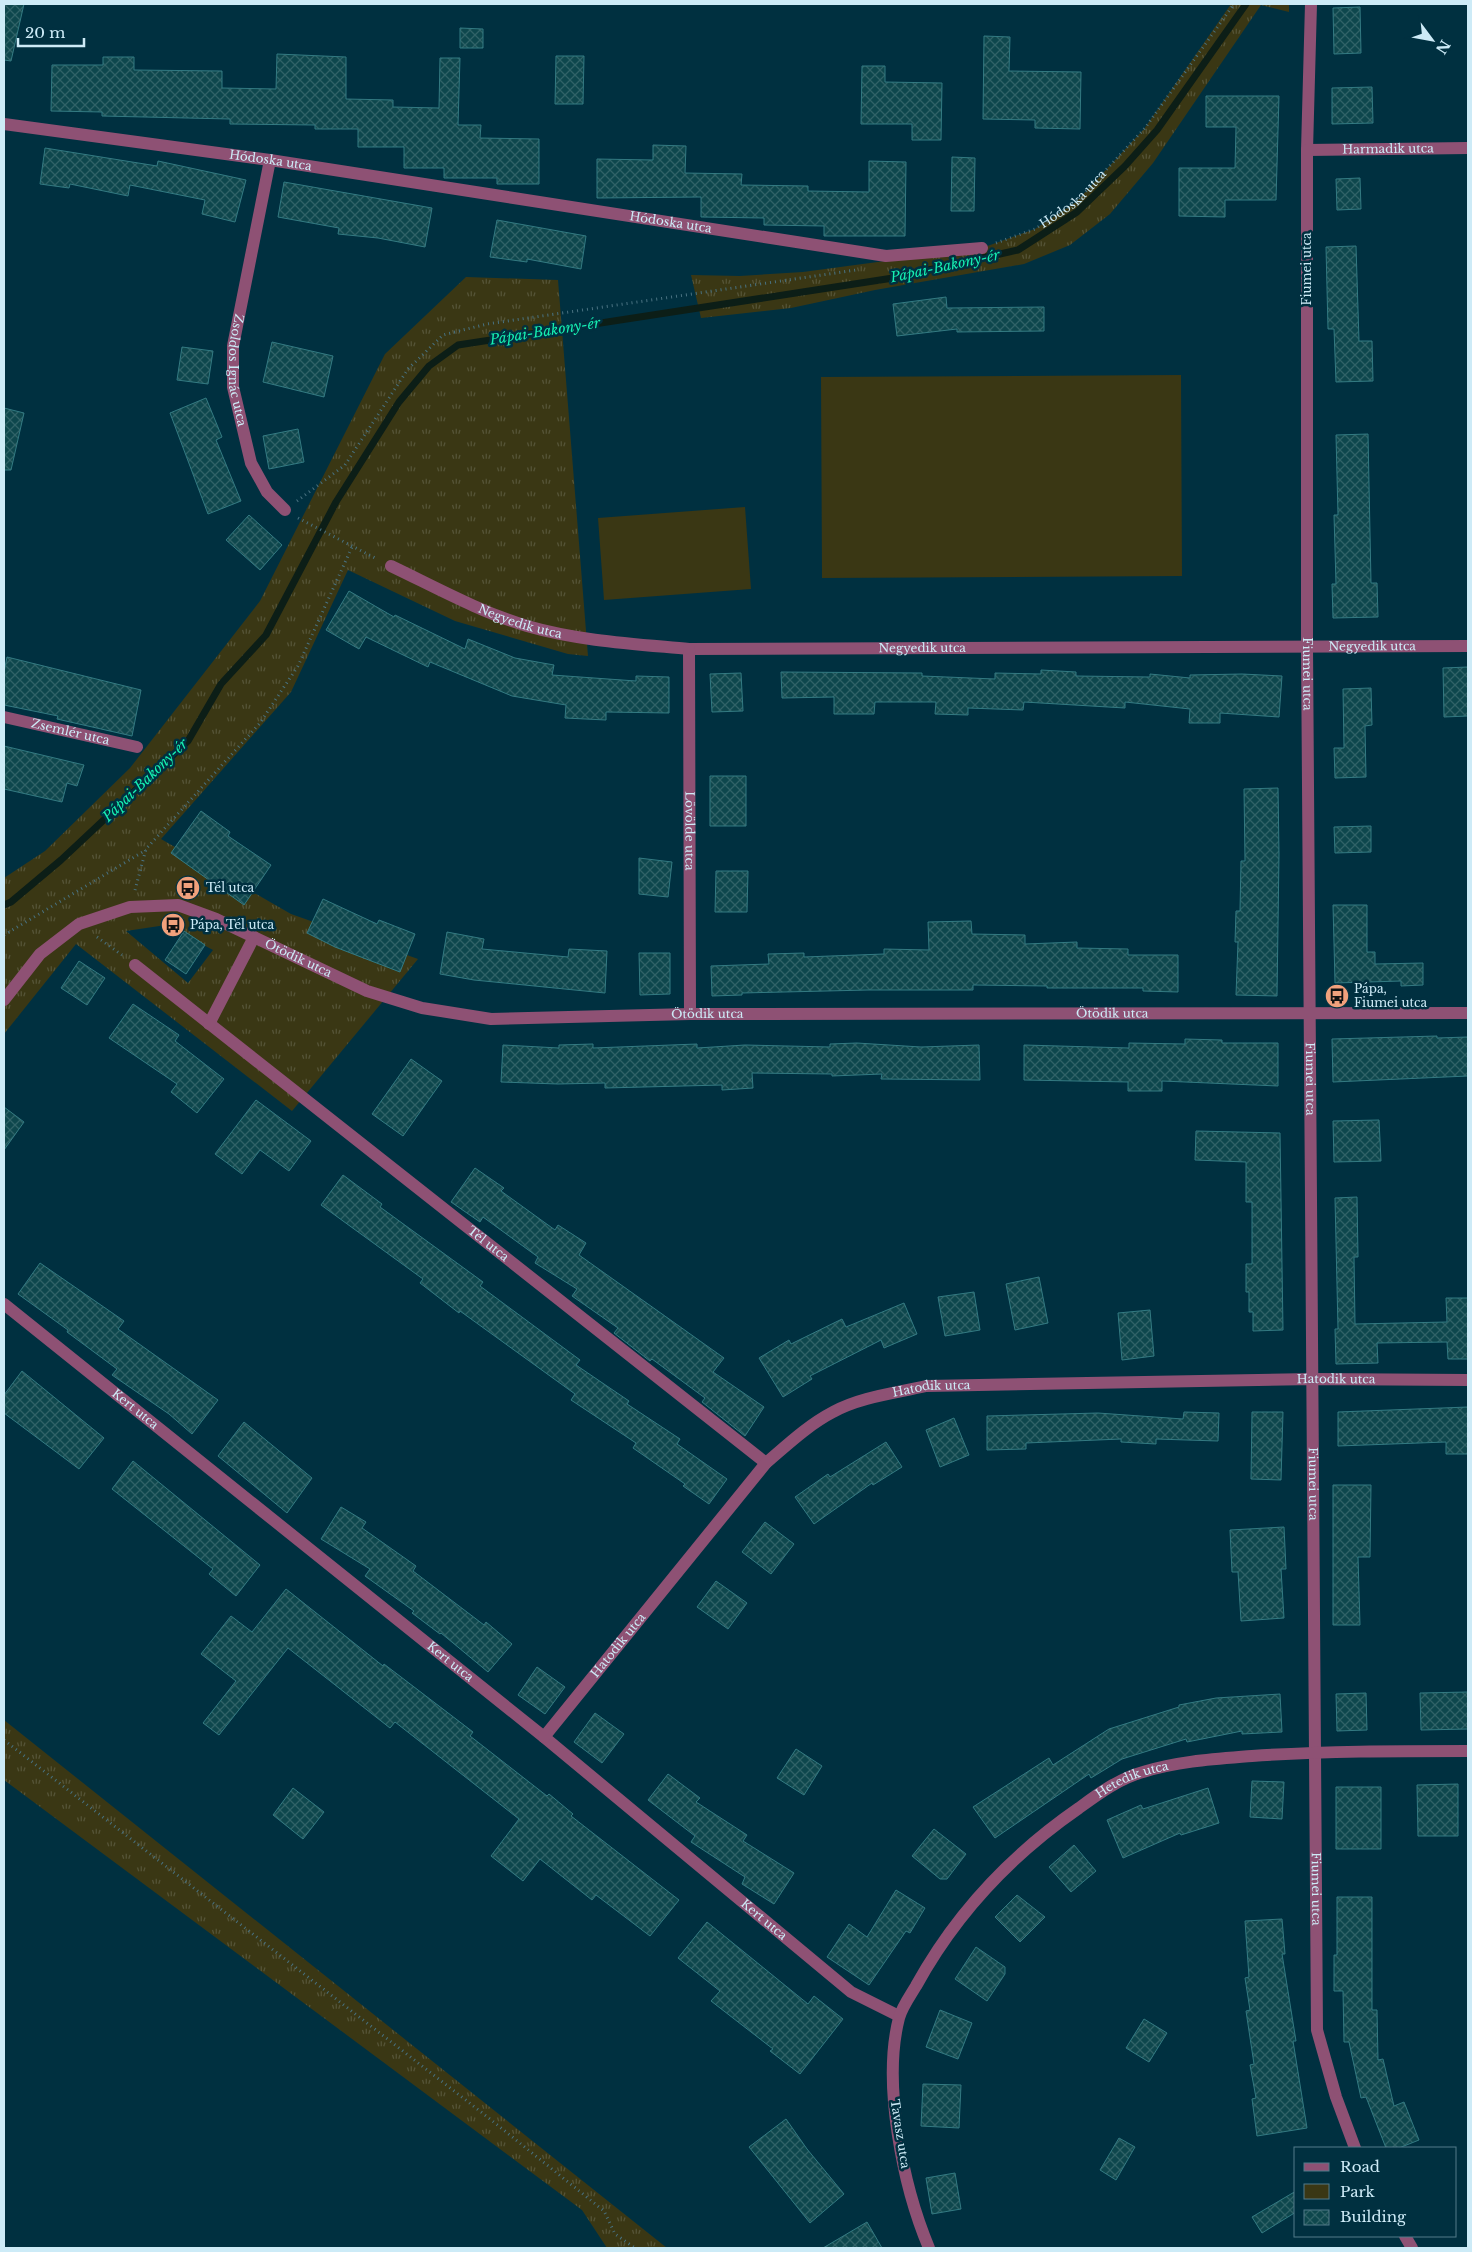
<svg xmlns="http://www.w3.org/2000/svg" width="1472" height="2252" font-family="'Libre Baskerville',serif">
<defs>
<pattern id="grass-tufts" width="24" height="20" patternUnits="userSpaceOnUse" patternTransform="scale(1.25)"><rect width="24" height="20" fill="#3a3714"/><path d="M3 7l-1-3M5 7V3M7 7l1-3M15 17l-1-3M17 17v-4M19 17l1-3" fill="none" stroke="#555437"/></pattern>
<pattern id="building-cross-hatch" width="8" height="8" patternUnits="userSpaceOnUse" patternTransform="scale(1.25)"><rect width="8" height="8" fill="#0e474d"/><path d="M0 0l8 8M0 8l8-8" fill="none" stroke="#306267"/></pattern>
</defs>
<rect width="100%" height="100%" fill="#003040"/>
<path fill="url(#grass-tufts)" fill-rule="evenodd" d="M 1231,4 L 1289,4 L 1289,12 L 1261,5 L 1153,163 L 1110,214 L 1070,245 L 1024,264 L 875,290 L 791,308 L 701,318 L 691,275 L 740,276 L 803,272 L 982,248 L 1035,229 L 1076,202 L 1144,129 Z
M 466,277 L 558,280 L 588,656 L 568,654 L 455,621 L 348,570 L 291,692 L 161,839 L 291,914 L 418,959 L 292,1111 L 76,944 L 4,1034 L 4,878 L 45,851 L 130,768 L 260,601 L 385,354 ZM 166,925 L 213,950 L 188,983 L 126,931 Z
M 4,1720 L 667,2248 L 607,2248 L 582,2210 L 4,1780 Z"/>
<path fill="#3a3714" d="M 1181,375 L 1182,576 L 822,578 L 821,377 Z
M 745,507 L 751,589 L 604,600 L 598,518 Z"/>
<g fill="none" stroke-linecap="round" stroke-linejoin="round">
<path stroke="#0c1e17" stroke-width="7" d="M 4,905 L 11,902 L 61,860 L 188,741 L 221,684 L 266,635 L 336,502 L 399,402 L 429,366 L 458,345 L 893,278 L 1018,250 L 1077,212 L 1125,166 L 1157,130 L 1246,4"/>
</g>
<path fill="url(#building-cross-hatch)" stroke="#337a82" d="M 4,4 L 24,4 L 11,61 L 4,60 Z
M 1360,7 L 1361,53 L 1334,54 L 1333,8 Z
M 460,28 L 483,29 L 483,48 L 460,48 Z
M 984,36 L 1010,37 L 1009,71 L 1081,72 L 1080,129 L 1035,128 L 1035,120 L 983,119 Z
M 277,54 L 346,57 L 346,99 L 393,100 L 393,107 L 439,108 L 440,58 L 460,58 L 458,125 L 481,125 L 480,138 L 539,139 L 539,184 L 497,184 L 497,178 L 444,178 L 444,168 L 404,168 L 404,147 L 358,147 L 358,129 L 315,129 L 315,125 L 230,124 L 230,119 L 102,116 L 102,112 L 51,111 L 52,65 L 103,65 L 103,57 L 134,57 L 134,70 L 222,71 L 222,88 L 276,89 Z
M 556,56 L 584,56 L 583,104 L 555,104 Z
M 862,66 L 885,66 L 885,82 L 942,83 L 941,140 L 912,140 L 912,124 L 861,124 Z
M 1372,87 L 1373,123 L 1332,124 L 1332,88 Z
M 1206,96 L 1279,96 L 1276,200 L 1225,200 L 1225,217 L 1179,216 L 1179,168 L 1235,168 L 1236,127 L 1206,127 Z
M 653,145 L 686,146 L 685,173 L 742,174 L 741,185 L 808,186 L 808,191 L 869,192 L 869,161 L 906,162 L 905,236 L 824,236 L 824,226 L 764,225 L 764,218 L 701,217 L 701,197 L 597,198 L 597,159 L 653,160 Z
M 45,148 L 157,166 L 158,161 L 246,180 L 235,222 L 202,214 L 205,200 L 130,185 L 128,196 L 70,184 L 69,188 L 40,184 Z
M 952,157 L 975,158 L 974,211 L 951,211 Z
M 1360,178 L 1361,209 L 1337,210 L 1336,179 Z
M 284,182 L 432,208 L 425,247 L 378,238 L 338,234 L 339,228 L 278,217 Z
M 497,220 L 586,236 L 581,269 L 527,259 L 527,262 L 490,257 Z
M 1356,246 L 1359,341 L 1372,341 L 1373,381 L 1336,382 L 1334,329 L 1328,329 L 1326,247 Z
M 946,297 L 947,308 L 1044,307 L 1044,331 L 957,332 L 957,329 L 897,336 L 893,304 Z
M 272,342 L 333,356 L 324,397 L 263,382 Z
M 182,347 L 213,351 L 208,384 L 177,380 Z
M 206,398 L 222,437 L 216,440 L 241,501 L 208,514 L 170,413 Z
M 4,408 L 24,413 L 11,470 L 4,470 Z
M 298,429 L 304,462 L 269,469 L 263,436 Z
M 1368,434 L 1371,583 L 1377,583 L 1378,617 L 1333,618 L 1332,584 L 1336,584 L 1334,515 L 1338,515 L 1336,435 Z
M 249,515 L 282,545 L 260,570 L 226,540 Z
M 349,591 L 394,617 L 395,615 L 465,649 L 468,639 L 515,658 L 554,665 L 552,675 L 636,681 L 636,676 L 669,677 L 669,713 L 606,712 L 606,720 L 565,718 L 566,705 L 512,696 L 430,662 L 428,667 L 366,637 L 359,649 L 326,630 Z
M 7,657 L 141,690 L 132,736 L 57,719 L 58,716 L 4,705 L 4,672 Z
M 1468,667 L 1468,716 L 1444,717 L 1443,668 Z
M 1041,670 L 1076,672 L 1076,676 L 1150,677 L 1150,674 L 1190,678 L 1190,675 L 1242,674 L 1282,676 L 1279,717 L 1220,713 L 1220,723 L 1189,723 L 1190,709 L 1125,702 L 1125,708 L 1024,702 L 1023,710 L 968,708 L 968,715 L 935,714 L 936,702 L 875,702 L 874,714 L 834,714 L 834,697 L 782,698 L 781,672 L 922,673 L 922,676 L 995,679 L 995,673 L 1041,674 Z
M 741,673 L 743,711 L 712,712 L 710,674 Z
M 1371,688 L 1372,725 L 1365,726 L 1366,777 L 1335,778 L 1334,748 L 1344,748 L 1343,689 Z
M 4,746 L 84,765 L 77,786 L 67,783 L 62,802 L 4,789 Z
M 710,776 L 746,776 L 746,826 L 710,826 Z
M 1278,788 L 1279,854 L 1277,996 L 1236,995 L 1238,942 L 1235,942 L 1236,911 L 1240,911 L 1241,861 L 1245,861 L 1244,789 Z
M 201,811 L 230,832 L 228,836 L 271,865 L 244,905 L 171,853 Z
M 1371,826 L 1371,852 L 1335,853 L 1334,827 Z
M 639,858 L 672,862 L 668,897 L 639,894 Z
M 716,871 L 748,871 L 747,912 L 715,912 Z
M 323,899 L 377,924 L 379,920 L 415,934 L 400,972 L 335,947 L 307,933 Z
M 1333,905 L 1367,905 L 1367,952 L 1375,952 L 1375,964 L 1423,963 L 1423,985 L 1401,986 L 1401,981 L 1335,983 Z
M 971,921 L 972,934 L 1025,935 L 1025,944 L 1077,942 L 1077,948 L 1128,949 L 1128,955 L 1178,955 L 1178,992 L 1143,991 L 1143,988 L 1047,988 L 1047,986 L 973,985 L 973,990 L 868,990 L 742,993 L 742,995 L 712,996 L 711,966 L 769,964 L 768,954 L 804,953 L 804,957 L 884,954 L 884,949 L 929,950 L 928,922 Z
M 184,931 L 205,945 L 186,974 L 165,960 Z
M 447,932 L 484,939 L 482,949 L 568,957 L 569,949 L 607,951 L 605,993 L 474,980 L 440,974 Z
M 639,953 L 670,953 L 670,994 L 640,995 Z
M 79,961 L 105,978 L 87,1005 L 61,988 Z
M 133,1004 L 179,1035 L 175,1041 L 224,1079 L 197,1113 L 171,1092 L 177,1084 L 109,1038 Z
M 1437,1036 L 1437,1038 L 1468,1037 L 1468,1076 L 1333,1082 L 1332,1039 Z
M 1185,1039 L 1222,1040 L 1222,1043 L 1278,1043 L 1278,1086 L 1162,1081 L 1162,1091 L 1128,1091 L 1128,1082 L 1024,1080 L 1024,1045 L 1129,1048 L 1129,1043 L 1185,1044 Z
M 857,1043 L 921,1047 L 979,1045 L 980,1080 L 881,1079 L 882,1074 L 832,1076 L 832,1074 L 752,1073 L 753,1088 L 722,1090 L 722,1085 L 605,1088 L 605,1083 L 558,1084 L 501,1082 L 503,1045 L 559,1048 L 559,1045 L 593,1044 L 593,1048 L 697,1044 L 697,1048 L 745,1045 L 830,1047 L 830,1044 Z
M 411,1059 L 442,1081 L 403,1136 L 372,1114 Z
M 256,1100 L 311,1141 L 289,1171 L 260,1150 L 242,1174 L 215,1154 Z
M 4,1107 L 24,1122 L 4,1150 Z
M 1379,1120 L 1381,1161 L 1334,1162 L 1333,1121 Z
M 1196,1131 L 1280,1133 L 1283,1330 L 1253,1331 L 1253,1312 L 1249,1312 L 1249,1292 L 1246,1292 L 1246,1264 L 1252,1264 L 1252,1202 L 1246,1202 L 1246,1162 L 1195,1160 Z
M 475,1168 L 504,1188 L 501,1191 L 555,1230 L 558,1225 L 586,1243 L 579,1255 L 724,1358 L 713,1372 L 764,1407 L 745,1436 L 702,1402 L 705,1398 L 652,1359 L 650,1361 L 614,1333 L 618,1328 L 572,1296 L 577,1289 L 535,1263 L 538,1257 L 483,1217 L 480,1222 L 451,1202 Z
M 343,1175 L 382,1204 L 380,1207 L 483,1282 L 480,1286 L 580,1360 L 576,1365 L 629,1401 L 627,1404 L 680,1439 L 677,1444 L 727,1479 L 709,1504 L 683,1486 L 685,1484 L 633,1448 L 636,1443 L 571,1400 L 575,1394 L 460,1311 L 459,1313 L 420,1283 L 423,1279 L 321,1205 Z
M 1357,1197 L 1358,1257 L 1354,1257 L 1355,1324 L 1447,1322 L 1446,1298 L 1468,1298 L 1468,1359 L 1448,1359 L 1447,1342 L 1377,1343 L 1378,1363 L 1336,1364 L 1335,1329 L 1338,1329 L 1335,1198 Z
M 40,1263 L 124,1321 L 118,1329 L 218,1400 L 192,1434 L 169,1414 L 112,1375 L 117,1369 L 67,1332 L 68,1330 L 18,1294 Z
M 1039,1277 L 1048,1323 L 1015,1330 L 1006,1284 Z
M 974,1292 L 980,1330 L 945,1336 L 938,1297 Z
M 904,1303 L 917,1334 L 884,1348 L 881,1340 L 810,1376 L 812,1379 L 783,1397 L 759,1358 L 789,1340 L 791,1344 L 842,1319 L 846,1327 Z
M 1150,1310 L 1154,1356 L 1122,1360 L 1118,1313 Z
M 22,1371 L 104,1438 L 79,1469 L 4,1413 L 4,1395 Z
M 1468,1407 L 1468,1454 L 1446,1454 L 1446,1442 L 1338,1446 L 1338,1412 Z
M 1184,1412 L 1219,1413 L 1218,1441 L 1156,1439 L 1156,1444 L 1121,1442 L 1121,1439 L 1026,1443 L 1026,1449 L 987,1450 L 987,1416 L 1098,1413 L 1183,1419 Z
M 1252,1412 L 1283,1412 L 1281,1480 L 1251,1479 Z
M 954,1418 L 969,1455 L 940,1467 L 926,1430 Z
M 244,1422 L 312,1478 L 287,1513 L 218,1456 Z
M 886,1442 L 902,1467 L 873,1485 L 872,1483 L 814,1524 L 795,1497 L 828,1474 L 830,1477 Z
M 133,1461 L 260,1565 L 236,1596 L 209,1574 L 213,1569 L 112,1489 Z
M 1333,1485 L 1371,1485 L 1370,1557 L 1358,1557 L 1360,1625 L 1333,1625 Z
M 341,1507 L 366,1522 L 362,1528 L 416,1566 L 413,1571 L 484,1625 L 486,1622 L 512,1644 L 488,1672 L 441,1633 L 440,1634 L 412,1613 L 414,1611 L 365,1576 L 370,1569 L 321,1539 Z
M 765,1522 L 794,1544 L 771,1574 L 742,1552 Z
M 1284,1527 L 1286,1569 L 1281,1569 L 1284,1618 L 1241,1621 L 1238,1572 L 1232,1572 L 1230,1530 Z
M 716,1581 L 747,1603 L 728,1629 L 697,1607 Z
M 286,1589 L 383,1666 L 384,1664 L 473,1732 L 470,1736 L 547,1796 L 549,1794 L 573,1814 L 571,1816 L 679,1900 L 650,1936 L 596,1895 L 592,1900 L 540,1859 L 523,1881 L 491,1856 L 519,1819 L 395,1722 L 390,1728 L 288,1648 L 219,1735 L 203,1723 L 236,1681 L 201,1654 L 231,1616 L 252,1632 Z
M 537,1667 L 565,1687 L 545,1714 L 518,1695 Z
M 1468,1692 L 1468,1729 L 1421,1730 L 1420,1693 Z
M 1366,1693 L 1367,1730 L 1337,1731 L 1336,1694 Z
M 1280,1694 L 1282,1732 L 1242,1734 L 1242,1731 L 1187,1742 L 1186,1739 L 1122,1759 L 1091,1778 L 1089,1774 L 995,1838 L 973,1807 L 1049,1758 L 1053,1765 L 1109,1729 L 1179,1707 L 1179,1705 L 1216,1698 Z
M 595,1713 L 624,1734 L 602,1763 L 574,1742 Z
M 796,1749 L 822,1766 L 804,1795 L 777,1778 Z
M 668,1774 L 700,1798 L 696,1802 L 747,1835 L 743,1841 L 794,1873 L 774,1904 L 742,1884 L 745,1877 L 691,1842 L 695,1836 L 648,1800 Z
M 1252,1781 L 1284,1782 L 1282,1819 L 1250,1817 Z
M 1458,1784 L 1458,1836 L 1418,1836 L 1417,1785 Z
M 1336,1787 L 1381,1787 L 1381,1849 L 1336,1849 Z
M 293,1788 L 324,1812 L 303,1839 L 273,1815 Z
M 1208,1788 L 1219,1823 L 1181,1835 L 1180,1833 L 1123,1858 L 1107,1820 L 1141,1805 L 1143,1809 Z
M 934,1829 L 966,1854 L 947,1879 L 940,1879 L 912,1856 Z
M 1074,1845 L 1096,1871 L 1071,1892 L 1049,1867 Z
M 896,1890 L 925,1908 L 910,1933 L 906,1931 L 869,1985 L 827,1957 L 849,1924 L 867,1937 Z
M 1017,1895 L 1045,1917 L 1020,1942 L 995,1917 Z
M 1337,1897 L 1372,1897 L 1372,2010 L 1377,2010 L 1378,2060 L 1383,2059 L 1394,2106 L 1404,2102 L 1419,2140 L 1399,2148 L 1386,2148 L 1366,2097 L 1361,2098 L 1349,2042 L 1344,2042 L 1343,1991 L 1334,1991 L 1334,1955 L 1337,1955 Z
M 1282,1919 L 1285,1954 L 1282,1954 L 1296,2041 L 1293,2041 L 1307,2128 L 1257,2136 L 1252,2099 L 1256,2098 L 1250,2065 L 1254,2064 L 1246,2011 L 1250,2010 L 1245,1978 L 1249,1977 L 1245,1921 Z
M 707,1922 L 808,2004 L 814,1996 L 843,2019 L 800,2074 L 770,2051 L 773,2049 L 711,2001 L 720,1991 L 678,1958 Z
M 976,1947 L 1005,1967 L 1005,1974 L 987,2001 L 955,1979 Z
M 940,2010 L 972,2023 L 958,2059 L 926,2047 Z
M 1144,2019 L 1167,2033 L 1149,2062 L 1126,2048 Z
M 923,2084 L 961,2085 L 959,2128 L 921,2126 Z
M 786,2119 L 807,2149 L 844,2194 L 810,2223 L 749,2147 Z
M 1119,2138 L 1135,2147 L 1116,2180 L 1100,2170 Z
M 955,2173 L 961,2209 L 932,2214 L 926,2178 Z
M 1296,2191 L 1296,2212 L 1262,2233 L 1252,2217 Z
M 867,2222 L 882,2248 L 823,2248 Z"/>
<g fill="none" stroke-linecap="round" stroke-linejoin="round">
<g stroke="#497281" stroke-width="3" stroke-dasharray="1 4" stroke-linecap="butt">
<path id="s1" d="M 996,243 L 1035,229 L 1076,202 L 1145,128 L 1234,4"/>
<path d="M 297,501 L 345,465 L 408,369 L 443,335 L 487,324 L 856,270"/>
<path d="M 298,518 L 377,559"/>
<path d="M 135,890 L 146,849 L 260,723 L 298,666 L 352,547"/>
<path d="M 4,935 L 146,850"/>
<path d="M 97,937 L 122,955"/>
<path d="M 4,1740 L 490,2119 L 604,2211 L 615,2234 L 635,2248"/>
</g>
<g stroke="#8e5174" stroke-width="12">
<path id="s2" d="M 1311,4 L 1307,150 L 1307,647 L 1317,2030 L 1336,2097 L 1355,2148"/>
<path id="s3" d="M 4,124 L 270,160 L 886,256 L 982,248"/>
<path id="s4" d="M 1307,150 L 1468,148"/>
<path id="s5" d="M 270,160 L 233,346 L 233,387 L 251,463 L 267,492 L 285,510"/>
<path id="s6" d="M 391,566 C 435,587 480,612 527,626 C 579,641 635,644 689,649 L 1468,646"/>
<path id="s7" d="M 689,649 L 690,1014"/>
<path id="s8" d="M 4,717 L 137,747"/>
<path id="s9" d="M 135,965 L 766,1463"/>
<path id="s10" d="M 4,1000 L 40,954 L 79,924 L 130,907 L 178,905 L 216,919 L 367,991 L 422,1008 L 491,1019 L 690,1014 L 1468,1013"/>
<path d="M 209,1024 L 254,937"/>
<path id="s11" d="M 4,1304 L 544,1737 L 851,1992 L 899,2016"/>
<path id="s12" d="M 544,1737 L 766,1463 C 787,1445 808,1425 833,1412 C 860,1397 896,1393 926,1386 L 1313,1379 L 1468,1380"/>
<path d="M 1405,2236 L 1412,2248"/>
<path id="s13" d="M 929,2248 C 903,2186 882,2084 899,2018 C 902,2007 910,1996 916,1986 C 956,1913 1011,1855 1079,1808 C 1098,1794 1120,1778 1143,1772 C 1179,1761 1215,1759 1252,1756 C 1324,1751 1396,1751 1468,1751"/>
</g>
</g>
<defs>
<g id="bus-disc" transform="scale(1.25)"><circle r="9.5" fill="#f1a17c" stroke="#003040"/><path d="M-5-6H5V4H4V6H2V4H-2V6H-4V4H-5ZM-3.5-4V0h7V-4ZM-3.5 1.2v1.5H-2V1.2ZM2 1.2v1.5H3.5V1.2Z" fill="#111"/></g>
</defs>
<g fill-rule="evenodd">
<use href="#bus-disc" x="188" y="888"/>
<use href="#bus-disc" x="173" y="925"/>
<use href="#bus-disc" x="1337" y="996"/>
</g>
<g text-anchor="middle" stroke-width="5" stroke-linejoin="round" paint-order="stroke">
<g font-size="12" fill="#cdebf7" stroke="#003040">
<text dy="4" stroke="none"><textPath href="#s4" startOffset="81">Harmadik utca</textPath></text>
<text dy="4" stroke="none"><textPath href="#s3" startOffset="269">Hódoska utca</textPath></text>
<text dy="4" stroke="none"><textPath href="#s1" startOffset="90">Hódoska utca</textPath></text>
<text dy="4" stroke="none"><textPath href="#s3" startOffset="674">Hódoska utca</textPath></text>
<text transform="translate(1307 269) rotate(-90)" y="4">Fiumei utca</text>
<text dy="4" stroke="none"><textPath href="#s5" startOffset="214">Zsoldos Ignác utca</textPath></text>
<text dy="4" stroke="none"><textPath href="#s6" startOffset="141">Negyedik utca</textPath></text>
<text dy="4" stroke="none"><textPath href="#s6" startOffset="996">Negyedik utca</textPath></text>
<text dy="4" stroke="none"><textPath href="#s6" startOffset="546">Negyedik utca</textPath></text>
<text dy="4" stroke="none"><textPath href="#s2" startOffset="670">Fiumei utca</textPath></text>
<text dy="4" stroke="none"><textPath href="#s8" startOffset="68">Zsemlér utca</textPath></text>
<text dy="4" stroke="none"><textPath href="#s7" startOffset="182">Lövölde utca</textPath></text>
<text dy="4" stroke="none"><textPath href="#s10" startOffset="341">Ötödik utca</textPath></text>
<text dy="4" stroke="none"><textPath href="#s10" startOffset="761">Ötödik utca</textPath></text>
<text dy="4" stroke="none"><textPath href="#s10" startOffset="1166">Ötödik utca</textPath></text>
<text dy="4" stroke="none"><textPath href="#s2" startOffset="1075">Fiumei utca</textPath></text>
<text dy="4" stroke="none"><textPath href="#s9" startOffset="450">Tél utca</textPath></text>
<text dy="4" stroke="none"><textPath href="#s12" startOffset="944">Hatodik utca</textPath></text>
<text dy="4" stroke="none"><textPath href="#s12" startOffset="539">Hatodik utca</textPath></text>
<text dy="4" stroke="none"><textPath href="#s11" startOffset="168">Kert utca</textPath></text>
<text dy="4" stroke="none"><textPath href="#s2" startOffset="1480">Fiumei utca</textPath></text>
<text dy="4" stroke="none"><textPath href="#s12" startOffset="118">Hatodik utca</textPath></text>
<text dy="4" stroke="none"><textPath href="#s11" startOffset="572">Kert utca</textPath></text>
<text dy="4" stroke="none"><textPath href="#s13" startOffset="576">Hetedik utca</textPath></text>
<text dy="4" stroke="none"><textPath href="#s2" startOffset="1885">Fiumei utca</textPath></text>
<text dy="4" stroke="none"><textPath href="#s11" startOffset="978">Kert utca</textPath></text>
<text transform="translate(900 2134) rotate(81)" y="4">Tavasz utca</text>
</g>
<g font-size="12" fill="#cdebf7" stroke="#003040" text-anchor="start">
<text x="206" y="892">Tél utca</text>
<text x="190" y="929">Pápa, Tél utca</text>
<text x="1354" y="993">Pápa,<tspan x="1354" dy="14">Fiumei utca</tspan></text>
</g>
<g font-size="14" font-style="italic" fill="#15f0b2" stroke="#003040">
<text transform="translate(945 266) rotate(-12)" y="5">Pápai-Bakony-ér</text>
<text transform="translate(545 331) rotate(-9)" y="5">Pápai-Bakony-ér</text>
<text transform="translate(145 780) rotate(-44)" y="5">Pápai-Bakony-ér</text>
</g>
</g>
<rect width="1472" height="2252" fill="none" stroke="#cdebf7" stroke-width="10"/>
<rect x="1294" y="2147" width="162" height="90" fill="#003040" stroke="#527b89"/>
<rect x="1304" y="2163" width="25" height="8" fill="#8e5174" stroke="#527b89"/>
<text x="1340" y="2172" font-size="15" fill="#cdebf7">Road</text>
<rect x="1304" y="2184" width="25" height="15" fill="#3a3714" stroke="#527b89"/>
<text x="1340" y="2197" font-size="15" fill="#cdebf7">Park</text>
<rect x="1304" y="2210" width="25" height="15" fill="url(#building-cross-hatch)" stroke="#527b89"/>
<text x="1340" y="2222" font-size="15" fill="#cdebf7">Building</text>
<g transform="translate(1432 40) rotate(122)" stroke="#003040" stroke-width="4" paint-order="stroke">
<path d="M0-4L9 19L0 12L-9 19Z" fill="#cdebf7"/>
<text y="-8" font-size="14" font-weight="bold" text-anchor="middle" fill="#cdebf7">N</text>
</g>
<path d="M18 38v8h66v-8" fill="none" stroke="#cdebf7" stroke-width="2.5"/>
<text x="25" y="38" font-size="15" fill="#cdebf7" stroke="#003040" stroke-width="4" paint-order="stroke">20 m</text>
</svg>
